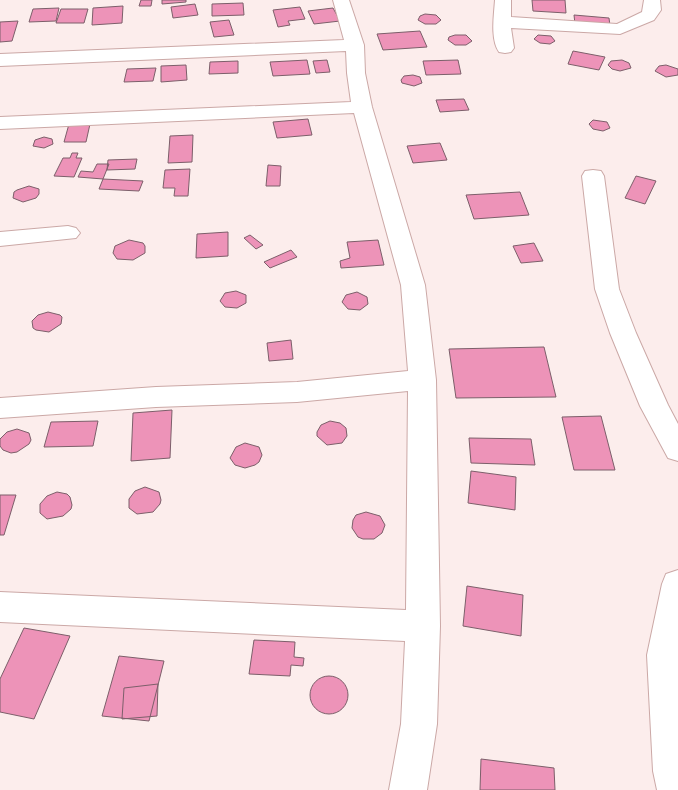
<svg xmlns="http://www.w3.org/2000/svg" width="678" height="790" font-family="'PT Sans Narrow',sans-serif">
<rect width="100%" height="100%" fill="#fcedec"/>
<path fill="#ed93b8" stroke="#7c5f6a" d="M 141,0 L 152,0 L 151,6 L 139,6 Z
M 162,0 L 186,0 L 186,2 L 162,4 Z
M 532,0 L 565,0 L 566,13 L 533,11 Z
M 243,3 L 244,15 L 212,16 L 212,4 Z
M 195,4 L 198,15 L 173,18 L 171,7 Z
M 123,6 L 122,23 L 92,25 L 93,8 Z
M 300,7 L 305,19 L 288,21 L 290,25 L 278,27 L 273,10 Z
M 59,8 L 56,21 L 29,22 L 33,9 Z
M 333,8 L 340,21 L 314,24 L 308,11 Z
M 61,9 L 88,9 L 84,23 L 56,23 Z
M 425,14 L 436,15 L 441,20 L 436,24 L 425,24 L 418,20 L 420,16 Z
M 574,15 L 609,18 L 610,26 L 575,24 Z
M 229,20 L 234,35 L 214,37 L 210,22 Z
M 18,21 L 12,41 L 0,42 L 0,22 Z
M 420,31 L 427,47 L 383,50 L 377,34 Z
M 455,35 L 466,35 L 472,41 L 466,45 L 455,45 L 448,40 L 449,37 Z
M 538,35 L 551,36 L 555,41 L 550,44 L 540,43 L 534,39 Z
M 573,51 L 605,57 L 599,70 L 568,64 Z
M 307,60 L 310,74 L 273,76 L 270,62 Z
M 327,60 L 330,72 L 316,73 L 313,61 Z
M 458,60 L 461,74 L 426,75 L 423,61 Z
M 622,60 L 629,63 L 631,68 L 620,71 L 612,69 L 608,65 L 611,61 Z
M 238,61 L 238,73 L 209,74 L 210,62 Z
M 186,65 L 187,80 L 161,82 L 161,66 Z
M 666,65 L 678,69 L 678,75 L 666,77 L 655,71 L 659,66 Z
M 156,68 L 153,81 L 124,82 L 127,69 Z
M 413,75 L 420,77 L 422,83 L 414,86 L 402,83 L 401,80 L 404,76 Z
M 464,99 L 469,110 L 440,112 L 436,100 Z
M 308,119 L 312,135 L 277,138 L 273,122 Z
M 593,120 L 607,122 L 610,128 L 603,131 L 593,129 L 589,124 Z
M 69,124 L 90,124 L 86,142 L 64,142 Z
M 193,135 L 192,162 L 168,163 L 170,136 Z
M 44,137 L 52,139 L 53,144 L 44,148 L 33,146 L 35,140 Z
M 440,143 L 447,160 L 413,163 L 407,146 Z
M 72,153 L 78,153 L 76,158 L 82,158 L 74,177 L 54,176 L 63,158 L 70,158 Z
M 137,159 L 135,169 L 107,170 L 108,160 Z
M 97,164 L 109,164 L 103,179 L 78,177 L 81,171 L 93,172 Z
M 268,165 L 281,166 L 280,186 L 266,186 Z
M 190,169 L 188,196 L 174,196 L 175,188 L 163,188 L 165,170 Z
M 636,176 L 656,181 L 645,204 L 625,198 Z
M 103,179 L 143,181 L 139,191 L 99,189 Z
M 29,186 L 39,189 L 39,194 L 36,198 L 23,202 L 13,198 L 14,192 L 17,190 Z
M 520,192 L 529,215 L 474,219 L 466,195 Z
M 228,232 L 228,256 L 196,258 L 197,234 Z
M 250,235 L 263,245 L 256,249 L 244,238 Z
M 129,240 L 143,243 L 145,246 L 145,253 L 133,260 L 117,259 L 113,253 L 115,246 Z
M 378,240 L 384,265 L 341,268 L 340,261 L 350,258 L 347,242 Z
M 534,243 L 543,261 L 521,263 L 513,246 Z
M 291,250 L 297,257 L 270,268 L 264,262 Z
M 236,291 L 246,295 L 246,303 L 237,308 L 225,307 L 220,301 L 225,293 Z
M 357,292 L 367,297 L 368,304 L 360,310 L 348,309 L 342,302 L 346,295 Z
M 48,312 L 60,315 L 62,317 L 61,324 L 49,332 L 36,330 L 33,328 L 32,321 L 38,315 Z
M 291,340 L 293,359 L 269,361 L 267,343 Z
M 544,347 L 556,397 L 456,398 L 449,349 Z
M 172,410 L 170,458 L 131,461 L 133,413 Z
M 601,416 L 615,470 L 574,470 L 562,417 Z
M 98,421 L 93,446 L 44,447 L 51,422 Z
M 330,421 L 340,423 L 346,428 L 347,436 L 342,443 L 327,445 L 317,436 L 317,432 L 321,425 Z
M 17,429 L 29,433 L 31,440 L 29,444 L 17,452 L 11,453 L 3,450 L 0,446 L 0,439 L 7,432 Z
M 469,438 L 531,439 L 535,465 L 471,463 Z
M 245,443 L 259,447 L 262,455 L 259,462 L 255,465 L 245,468 L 235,465 L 230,458 L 236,447 Z
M 471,471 L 516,477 L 515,510 L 468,503 Z
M 145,487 L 159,492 L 161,500 L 160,504 L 153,512 L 137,514 L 129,508 L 129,499 L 135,491 Z
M 57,492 L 67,494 L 70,497 L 72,505 L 71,509 L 63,516 L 47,519 L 40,513 L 40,504 L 47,496 Z
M 0,495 L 16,495 L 4,535 L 0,535 Z
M 366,512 L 380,516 L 385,525 L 382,533 L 374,539 L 363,539 L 358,537 L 352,528 L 353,520 L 356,515 Z
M 467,586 L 523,595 L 521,636 L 463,626 Z
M 24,628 L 70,636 L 34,719 L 0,712 L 0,679 Z
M 254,640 L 295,642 L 294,657 L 304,658 L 303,666 L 291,665 L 290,676 L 249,674 Z
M 119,656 L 164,661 L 149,721 L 102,716 Z
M310 695a19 19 0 1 1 38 0a19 19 0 1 1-38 0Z
M 158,684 L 157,716 L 122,719 L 124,688 Z
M 481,759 L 554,768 L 555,790 L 480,790 Z"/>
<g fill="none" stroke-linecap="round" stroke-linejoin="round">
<g stroke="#cba8a6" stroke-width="2">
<path id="minor" d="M 333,0 L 349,0 L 364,45 L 365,73 L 372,107 L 425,285 L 436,380 L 440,626 L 437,724 L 427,790 L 389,790 L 401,724 L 405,641 L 0,622 L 0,592 L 406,610 L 408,391 L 297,402 L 156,407 L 0,418 L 0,398 L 156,387 L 297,382 L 408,371 L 401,285 L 354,113 L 0,129 L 0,117 L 351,102 L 347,73 L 346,51 L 0,66 L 0,54 L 344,40 Z
M 495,0 L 511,0 L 511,17 L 617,24 L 642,12 L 644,0 L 660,0 L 661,10 L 654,20 L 620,34 L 511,28 L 514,48 L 511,52 L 505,53 L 499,52 C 490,39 494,15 495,0 Z
M 593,170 L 601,171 L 604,176 L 619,289 L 636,333 L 668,405 L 678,424 L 678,461 L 668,458 L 640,406 L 610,333 L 595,289 L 582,176 L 585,171 Z
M 68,226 L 76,228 L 80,233 L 76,238 L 0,246 L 0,232 Z
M 678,570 L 678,790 L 657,790 L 653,771 L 647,655 L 662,584 L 666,574 Z"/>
</g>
<use href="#minor" fill="#fff" fill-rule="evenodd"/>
</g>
</svg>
